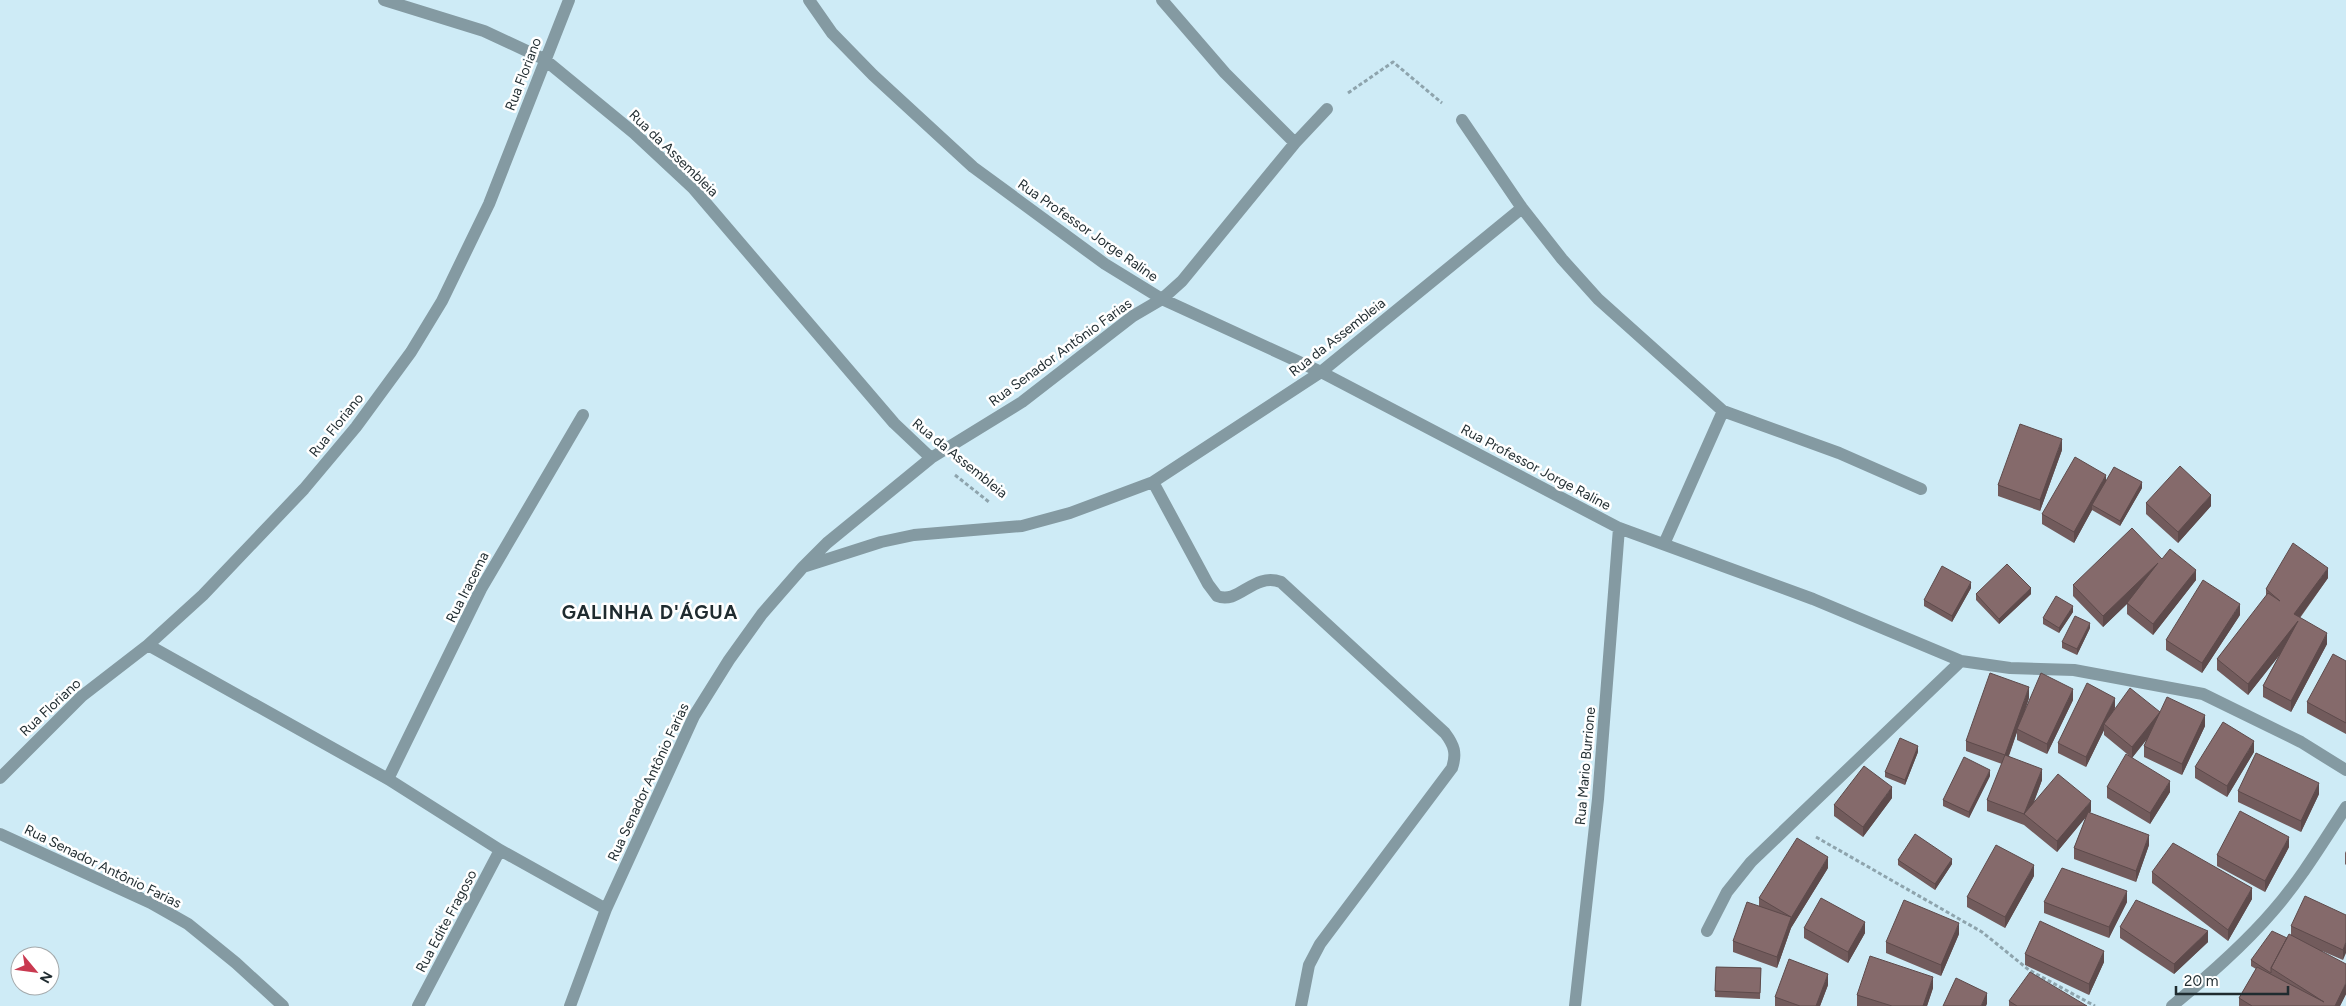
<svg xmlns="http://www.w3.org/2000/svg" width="2346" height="1006" font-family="Figtree,sans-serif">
<rect width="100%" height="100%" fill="#ceebf6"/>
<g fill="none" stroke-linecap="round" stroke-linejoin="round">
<path stroke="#8ea4ad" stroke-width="3" stroke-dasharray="4 2.5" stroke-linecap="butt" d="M 1348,93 L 1393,62 L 1442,103
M 955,475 L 989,502
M 1816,837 L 1982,932 L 2029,970 L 2095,1006"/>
<path stroke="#849aa2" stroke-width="12" d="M 384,0 L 484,31 L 544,59 L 634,133 L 693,188 L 894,423 L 931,458
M 809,0 L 832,33 L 873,75 L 973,167 L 1105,264 L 1162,299 L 1321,372 L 1619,528 L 1813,599 L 1961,661 L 2010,668 L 2074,670 L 2203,694 L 2301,742 L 2346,770
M 1162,0 L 1225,73 L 1295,143
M 1462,120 L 1522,208 L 1562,259 L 1598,299 L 1723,411 L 1839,453 L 1921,489
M 1153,482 L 1208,584 L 1217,596 C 1239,605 1253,572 1281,582 L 1445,733 C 1454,745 1457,753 1452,768 L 1320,944 L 1309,965 L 1301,1006
M 1664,544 L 1723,411
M 806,566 L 881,542 L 914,535 L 1022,526 L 1070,513 L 1153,482 L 1321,372 L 1522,208
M 148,645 L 388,779 L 500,850 L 606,909
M 0,778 L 82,696 L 148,645 L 203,595 L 304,489 L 356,427 L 411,352 L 442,301 L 489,204 L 569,0
M 388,779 L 481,589 L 583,415
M 0,834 L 151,903 L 188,924 L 236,963 L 283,1006
M 1707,931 L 1727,892 L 1751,862 L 1961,661
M 418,1006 L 500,850
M 570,1006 L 606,909 L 694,716 L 729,660 L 762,614 L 803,567 L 827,543 L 931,458 L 1022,402 L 1133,316 L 1162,299 L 1182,281 L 1295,143 L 1327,109
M 1575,1006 L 1598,799 L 1619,528
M 2172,1006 C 2207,977 2243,946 2273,911 C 2301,879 2323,842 2346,807"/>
</g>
<path fill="#725b5c" d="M 2062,450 L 2040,511 L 1998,496 L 1998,485 Z
M 2106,480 L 2142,488 L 2120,526 L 2092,510 L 2074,543 L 2042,524 L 2042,514 Z
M 2146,503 L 2211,506 L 2178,543 L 2146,514 Z
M 2162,559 L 2196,580 L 2153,635 L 2127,614 L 2127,604 L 2103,627 L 2073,596 L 2073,585 Z
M 2328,578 L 2300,618 L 2327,644 L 2291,712 L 2263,697 L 2263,686 L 2280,654 L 2248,695 L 2217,670 L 2217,659 L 2266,597 L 2266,589 Z
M 1971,588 L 1952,622 L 1924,606 L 1924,600 Z
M 1976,594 L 2031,594 L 1999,624 L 1976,600 Z
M 2073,612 L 2059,633 L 2043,624 L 2043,618 Z
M 2240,615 L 2202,673 L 2166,650 L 2166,640 Z
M 2090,628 L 2077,655 L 2062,648 L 2062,642 Z
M 2346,661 L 2346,734 L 2307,713 L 2307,702 Z
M 2029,698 L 2023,717 L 2073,700 L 2047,754 L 2017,740 L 2017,732 L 2009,756 L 2042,780 L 2033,805 L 2091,811 L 2090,813 L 2149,845 L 2136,882 L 2074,859 L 2074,848 L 2086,817 L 2057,852 L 2024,825 L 1987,811 L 1987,800 L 2002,764 L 1966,751 L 1966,741 Z
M 2115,708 L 2113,712 L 2160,712 L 2205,726 L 2182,775 L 2144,757 L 2144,746 L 2147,738 L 2132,758 L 2104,735 L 2104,730 L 2086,767 L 2058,753 L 2058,743 Z
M 1918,752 L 1905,785 L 1885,777 L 1885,772 Z
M 2254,752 L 2227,797 L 2195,778 L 2195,767 Z
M 1990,776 L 1969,818 L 1943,806 L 1943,800 Z
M 2107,787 L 2170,792 L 2150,824 L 2107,798 Z
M 2238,791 L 2319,794 L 2301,832 L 2238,802 Z
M 1892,798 L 1863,837 L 1834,816 L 1834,805 Z
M 2289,847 L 2265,892 L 2217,866 L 2217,855 Z
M 2346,851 L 2346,865 L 2345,864 L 2345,853 Z
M 1898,860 L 1952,864 L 1935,890 L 1898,865 Z
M 1828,868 L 1791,928 L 1777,968 L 1733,952 L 1733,941 L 1759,906 L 1759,898 Z
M 2152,872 L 2252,899 L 2228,941 L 2152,883 Z
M 2034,876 L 2005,928 L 1967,907 L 1967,897 Z
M 2044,902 L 2127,902 L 2109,938 L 2044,913 Z
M 2346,915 L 2343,960 L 2322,951 L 2346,994 L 2340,1006 L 2239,1006 L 2239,998 L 2256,969 L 2251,966 L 2251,960 L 2291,935 L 2291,926 Z
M 2120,927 L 2208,942 L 2174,974 L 2120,938 Z
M 1804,928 L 1865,933 L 1848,963 L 1804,938 Z
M 1959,934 L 1941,976 L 1886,953 L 1886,942 Z
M 2025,954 L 2104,962 L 2089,995 L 2025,965 Z
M 1716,967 L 1761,968 L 1760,999 L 1715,997 Z
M 1828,985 L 1820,1006 L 1775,1006 L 1775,997 Z
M 1933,988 L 1927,1006 L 1857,1006 L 1857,995 Z
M 2009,1001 L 2087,1006 L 2009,1006 Z"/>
<path fill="#5d4a4b" d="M 2062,439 L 2062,450 L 2040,511 L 2040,500 Z
M 2106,475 L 2106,486 L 2092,505 L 2092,510 L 2074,543 L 2074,532 Z
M 2142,482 L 2142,488 L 2120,526 L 2120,521 Z
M 2211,495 L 2211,506 L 2178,543 L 2178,532 Z
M 2158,563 L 2158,574 L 2103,627 L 2103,616 Z
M 2328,568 L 2328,578 L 2294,625 L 2294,614 Z
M 2196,570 L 2196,580 L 2153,635 L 2153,624 Z
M 1971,582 L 1971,588 L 1952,622 L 1952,616 Z
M 2031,588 L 2031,594 L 1999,624 L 1999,619 Z
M 2240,604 L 2240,615 L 2202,673 L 2202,663 Z
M 2073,606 L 2073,612 L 2059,633 L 2059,628 Z
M 2298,621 L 2298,632 L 2248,695 L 2248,684 Z
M 2090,623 L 2090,628 L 2077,655 L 2077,649 Z
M 2327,633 L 2327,644 L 2291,712 L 2291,701 Z
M 2029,687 L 2029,698 L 2018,730 L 2017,729 L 2017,732 L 2005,766 L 2005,755 Z
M 2073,689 L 2073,700 L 2047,754 L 2047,744 Z
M 2115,698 L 2115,708 L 2106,726 L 2104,724 L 2104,730 L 2086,767 L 2086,757 Z
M 2160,712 L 2160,723 L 2132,758 L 2132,747 Z
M 2205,715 L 2205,726 L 2182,775 L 2182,764 Z
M 2254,741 L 2254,752 L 2227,797 L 2227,786 Z
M 1918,746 L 1918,752 L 1905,785 L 1905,780 Z
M 2042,769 L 2042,780 L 2028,817 L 2024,814 Z
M 1990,770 L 1990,776 L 1969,818 L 1969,812 Z
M 2170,781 L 2170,792 L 2150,824 L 2150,813 Z
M 2319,783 L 2319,794 L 2301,832 L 2301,821 Z
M 1892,787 L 1892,798 L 1863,837 L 1863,827 Z
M 2091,801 L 2091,811 L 2057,852 L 2057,841 Z
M 2149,835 L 2149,845 L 2136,882 L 2136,871 Z
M 2289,837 L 2289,847 L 2265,892 L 2265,881 Z
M 1828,857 L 1828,868 L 1791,928 L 1777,968 L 1777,957 L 1791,918 Z
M 1952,859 L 1952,864 L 1935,890 L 1935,884 Z
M 2034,865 L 2034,876 L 2005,928 L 2005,917 Z
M 2252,888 L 2252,899 L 2228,941 L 2228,930 Z
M 2127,891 L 2127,902 L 2109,938 L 2109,927 Z
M 1865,922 L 1865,933 L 1848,963 L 1848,952 Z
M 1959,923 L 1959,934 L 1941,976 L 1941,965 Z
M 2208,931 L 2208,942 L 2174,974 L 2174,964 Z
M 2346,942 L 2346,953 L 2343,960 L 2343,950 Z
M 2104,951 L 2104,962 L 2089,995 L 2089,984 Z
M 1828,974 L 1828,985 L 1820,1006 L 1816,1006 Z
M 1933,977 L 1933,988 L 1927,1006 L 1923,1006 Z
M 2346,983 L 2346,994 L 2340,1006 L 2335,1006 Z
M 1987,993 L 1987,1004 L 1986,1006 L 1981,1006 Z"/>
<path fill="#856a6b" stroke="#5d4a4b" d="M 2020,424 L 2062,439 L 2040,500 L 1998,485 Z
M 2075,457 L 2106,475 L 2074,532 L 2042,514 Z
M 2180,466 L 2211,495 L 2178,532 L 2146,503 Z
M 2114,467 L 2142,482 L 2120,521 L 2092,505 Z
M 2132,528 L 2162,559 L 2170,549 L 2196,570 L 2153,624 L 2127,603 L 2158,563 L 2103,616 L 2073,585 Z
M 2293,543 L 2328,568 L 2294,614 L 2327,633 L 2291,701 L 2263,686 L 2298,621 L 2248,684 L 2217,659 L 2268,593 L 2280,601 L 2266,589 Z
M 2007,564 L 2031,588 L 1999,619 L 1976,594 Z
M 1942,566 L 1971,582 L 1952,616 L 1924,600 Z
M 2203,580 L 2240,604 L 2202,663 L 2166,640 Z
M 2056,596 L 2073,606 L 2059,628 L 2043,618 Z
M 2075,616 L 2090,623 L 2077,649 L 2062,642 Z
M 2333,654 L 2346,661 L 2346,723 L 2307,702 Z
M 1990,673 L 2029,687 L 2005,755 L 2042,769 L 2024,814 L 2058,774 L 2091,801 L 2057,841 L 2024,814 L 1987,800 L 2005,755 L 1966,741 Z
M 2041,673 L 2073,689 L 2047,744 L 2017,729 Z
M 2087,683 L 2115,698 L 2086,757 L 2058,743 Z
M 2130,688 L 2160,712 L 2167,697 L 2205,715 L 2182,764 L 2144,746 L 2160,712 L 2132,747 L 2104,724 Z
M 2223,722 L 2254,741 L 2227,786 L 2195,767 Z
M 1900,738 L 1918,746 L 1905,780 L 1885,772 Z
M 2256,753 L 2319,783 L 2301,821 L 2238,791 Z
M 2126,754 L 2170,781 L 2150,813 L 2107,787 Z
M 1964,757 L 1990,770 L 1969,812 L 1943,800 Z
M 1864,766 L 1892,787 L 1863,827 L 1834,805 Z
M 2240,811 L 2289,837 L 2265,881 L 2217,855 Z
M 2088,812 L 2149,835 L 2136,871 L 2074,848 Z
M 1915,834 L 1952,859 L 1935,884 L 1898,860 Z
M 1797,838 L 1828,857 L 1791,918 L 1777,957 L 1733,941 L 1747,902 L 1791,917 L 1759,898 Z
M 2173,843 L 2252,888 L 2228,930 L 2152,872 Z
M 1996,845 L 2034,865 L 2005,917 L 1967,897 Z
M 2062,868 L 2127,891 L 2109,927 L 2044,902 Z
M 2305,896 L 2346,915 L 2346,942 L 2343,950 L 2291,926 Z
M 1821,898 L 1865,922 L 1848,952 L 1804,928 Z
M 1904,900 L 1959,923 L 1941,965 L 1886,942 Z
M 2136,900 L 2208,931 L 2174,964 L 2120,927 Z
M 2040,921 L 2104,951 L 2089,984 L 2025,954 Z
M 2272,931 L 2287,938 L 2271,968 L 2271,973 L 2251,960 Z
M 2289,934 L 2346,964 L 2346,983 L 2335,1006 L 2252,1006 L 2239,998 L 2257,967 L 2324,1002 L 2271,968 Z
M 1870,956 L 1933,977 L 1923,1006 L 1892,1006 L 1857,995 Z
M 1789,959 L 1828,974 L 1816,1006 L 1800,1006 L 1775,997 Z
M 1716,967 L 1761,968 L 1760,993 L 1715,991 Z
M 2030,972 L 2087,1006 L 2017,1006 L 2009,1001 Z
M 1956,978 L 1987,993 L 1981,1006 L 1943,1006 Z"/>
<g text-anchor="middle" stroke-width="5" stroke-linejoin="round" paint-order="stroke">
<g font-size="14" fill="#1f2b2f" stroke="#fff">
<text transform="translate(523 74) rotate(-69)" y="5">Rua Floriano</text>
<text transform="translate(674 153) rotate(44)" y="5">Rua da Assembleia</text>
<text transform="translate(1088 230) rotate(35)" y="5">Rua Professor Jorge Raline</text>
<text transform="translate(1337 337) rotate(-38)" y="5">Rua da Assembleia</text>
<text transform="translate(1060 352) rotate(-36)" y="5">Rua Senador Antônio Farias</text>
<text transform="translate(336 425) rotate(-51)" y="5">Rua Floriano</text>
<text transform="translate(960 458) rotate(39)" y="5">Rua da Assembleia</text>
<text transform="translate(1536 467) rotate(28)" y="5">Rua Professor Jorge Raline</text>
<text transform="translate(467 587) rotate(-63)" y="5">Rua Iracema</text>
<text transform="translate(50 707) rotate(-43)" y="5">Rua Floriano</text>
<text transform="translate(1585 766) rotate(-85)" y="5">Rua Mario Burrione</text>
<text transform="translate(648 782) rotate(-65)" y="5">Rua Senador Antônio Farias</text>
<text transform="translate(103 866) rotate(26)" y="5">Rua Senador Antônio Farias</text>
<text transform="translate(446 921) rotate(-62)" y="5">Rua Edite Fragoso</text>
</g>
<g font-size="19" font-weight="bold" letter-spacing="1" fill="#1f2b2f" stroke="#fff">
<text x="650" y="619">GALINHA D'ÁGUA</text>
</g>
</g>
<g transform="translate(35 971) rotate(119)"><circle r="24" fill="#ffffff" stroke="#a5aaac"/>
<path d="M0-4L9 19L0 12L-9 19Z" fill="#c93950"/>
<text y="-8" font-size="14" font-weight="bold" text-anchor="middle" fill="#1f2b2f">N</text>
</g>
<path d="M2176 986v8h112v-8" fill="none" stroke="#1f2b2f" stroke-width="2.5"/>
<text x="2184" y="986" font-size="15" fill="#1f2b2f" stroke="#ffffff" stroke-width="4" paint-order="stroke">20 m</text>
</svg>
